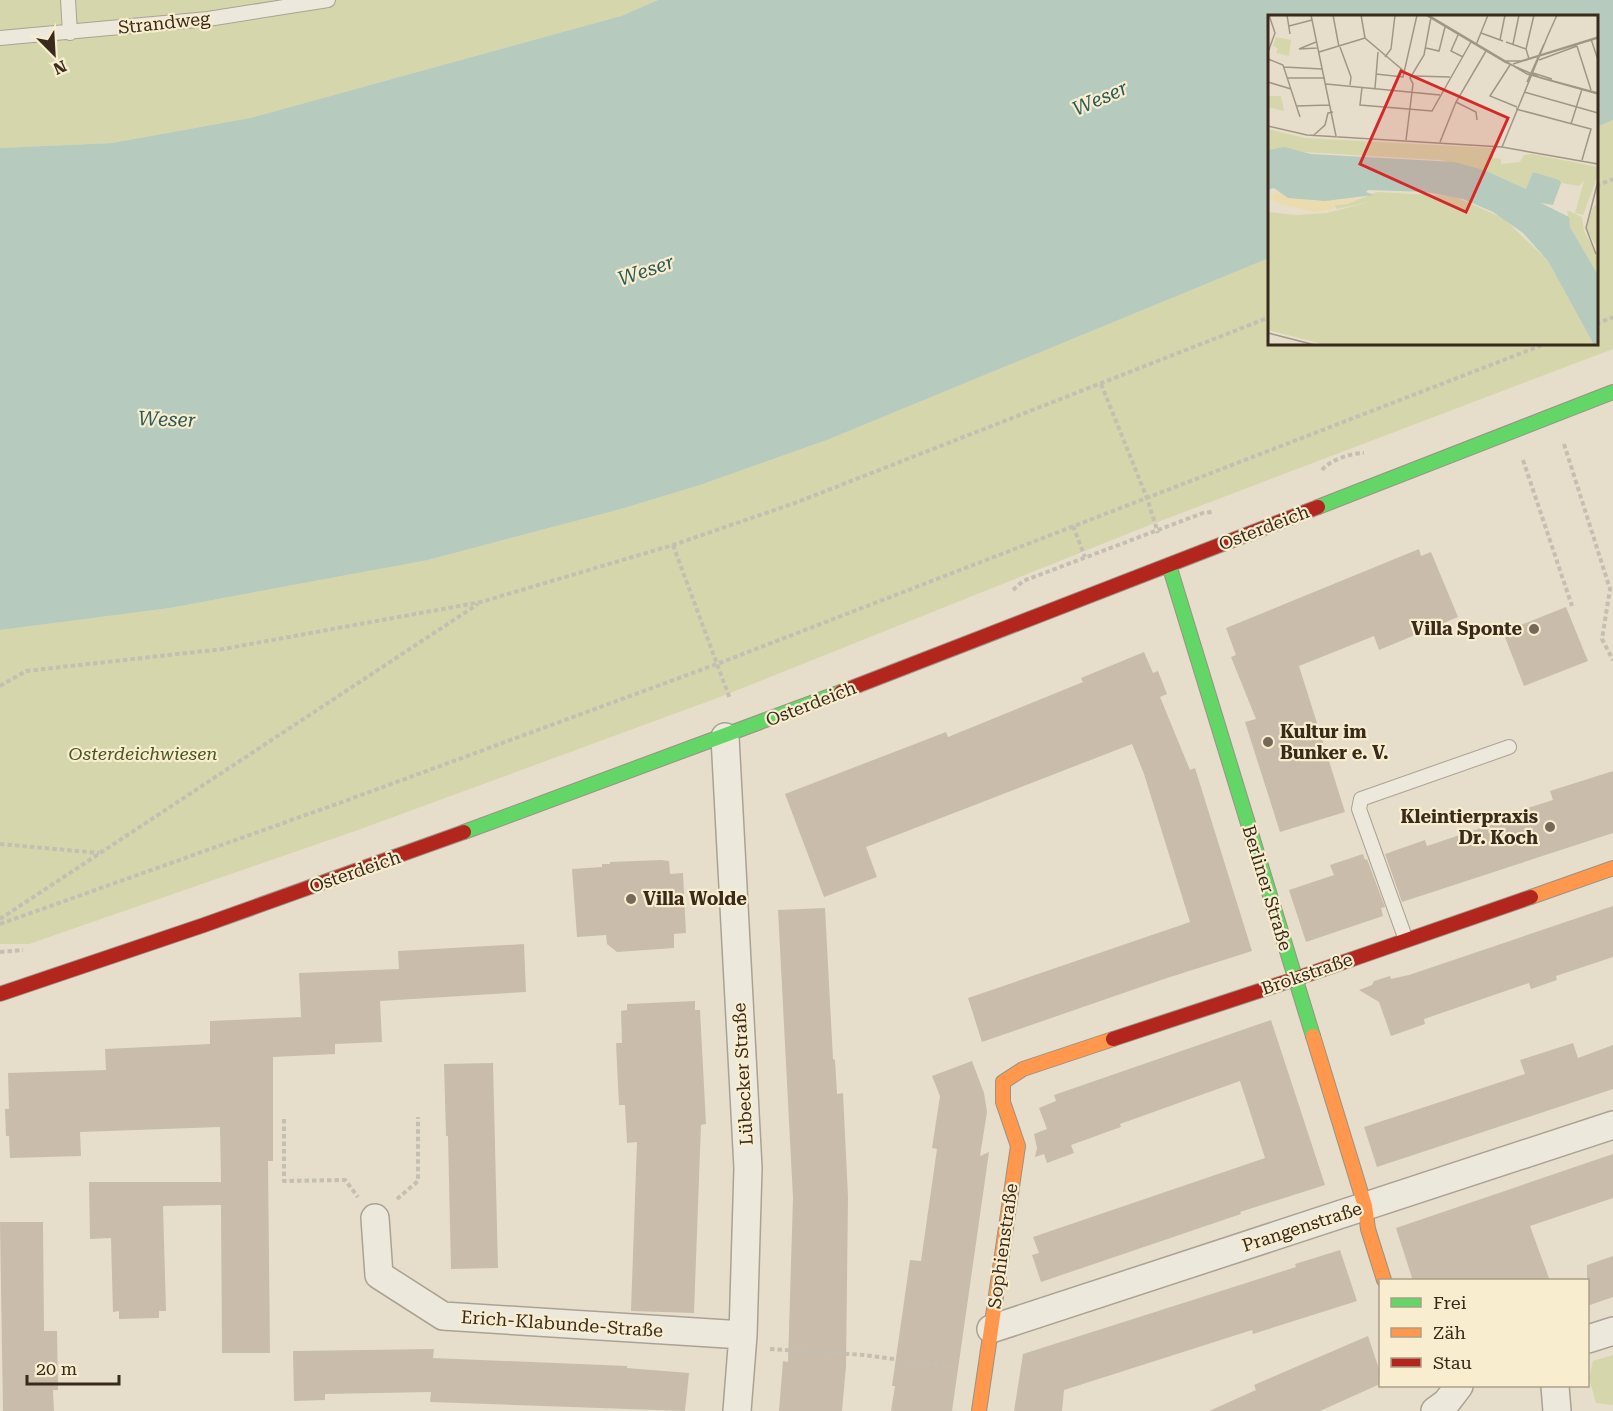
<svg xmlns="http://www.w3.org/2000/svg" width="1613" height="1411" font-family="'Roboto Serif',serif">
<rect width="100%" height="100%" fill="#e6deca"/>
<path fill="#d5d6ab" d="M 0,0 L 658,0 L 621,16 L 250,118 L 112,143 L 0,148 Z
M 1613,120 L 1613,349 L 1142,528 L 720,697 L 358,830 L 29,944 L 0,944 L 0,630 L 170,608 L 428,560 L 621,509 L 700,485 L 827,440 L 1269,258 L 1270,344 L 1596,344 L 1597,127 Z
M 1613,1355 L 1613,1405 L 1596,1403 L 1589,1378 L 1593,1361 Z"/>
<path fill="#b6cabe" d="M 658,0 L 1613,0 L 1613,120 L 1597,127 L 1596,16 L 1270,16 L 1269,258 L 827,440 L 700,485 L 621,509 L 428,560 L 170,608 L 0,630 L 0,148 L 112,143 L 250,118 L 621,16 Z"/>
<path fill="#c9bcab" d="M 1419,549 L 1421,556 L 1431,552 L 1458,617 L 1379,650 L 1374,636 L 1299,666 L 1345,812 L 1280,832 L 1245,722 L 1256,719 L 1231,657 L 1236,655 L 1226,628 Z
M 1566,607 L 1588,661 L 1524,686 L 1503,632 Z
M 1144,652 L 1153,673 L 1158,671 L 1167,694 L 1160,697 L 1190,770 L 1195,768 L 1252,951 L 1164,979 L 982,1042 L 968,998 L 1190,922 L 1144,774 L 1132,744 L 866,847 L 877,877 L 824,897 L 785,794 L 946,732 L 948,737 L 1083,682 L 1081,678 Z
M 1613,771 L 1613,833 L 1402,902 L 1385,854 L 1425,840 L 1427,846 L 1496,823 L 1494,819 L 1553,800 L 1550,791 Z
M 1363,854 L 1365,860 L 1367,859 L 1385,907 L 1381,908 L 1383,916 L 1306,942 L 1289,890 L 1334,875 L 1330,865 Z
M 661,860 L 669,861 L 670,874 L 683,873 L 686,933 L 674,934 L 674,948 L 617,952 L 607,944 L 606,935 L 577,937 L 572,869 L 602,867 L 602,864 L 610,864 L 610,862 Z
M 1613,906 L 1613,957 L 1556,976 L 1557,980 L 1531,989 L 1529,983 L 1424,1019 L 1425,1024 L 1391,1036 L 1379,1002 L 1359,990 L 1372,985 L 1374,981 L 1390,976 L 1391,979 L 1409,975 Z
M 825,908 L 833,1059 L 835,1060 L 837,1094 L 843,1093 L 848,1197 L 846,1366 L 842,1411 L 779,1411 L 783,1361 L 788,1362 L 793,1198 L 778,910 Z
M 524,944 L 526,992 L 380,1001 L 382,1042 L 335,1044 L 335,1054 L 273,1057 L 273,1161 L 268,1161 L 270,1353 L 222,1353 L 221,1205 L 163,1206 L 166,1311 L 159,1311 L 159,1318 L 119,1319 L 119,1311 L 113,1312 L 111,1238 L 90,1239 L 89,1182 L 221,1182 L 220,1127 L 80,1132 L 81,1156 L 10,1158 L 9,1136 L 6,1136 L 5,1109 L 9,1109 L 8,1073 L 106,1070 L 105,1049 L 210,1044 L 210,1021 L 301,1017 L 299,973 L 399,969 L 398,951 Z
M 695,1001 L 695,1010 L 700,1010 L 706,1124 L 701,1125 L 694,1313 L 631,1311 L 637,1142 L 627,1143 L 625,1105 L 619,1105 L 616,1043 L 622,1043 L 621,1011 L 627,1010 L 627,1004 Z
M 1271,1020 L 1325,1185 L 1240,1212 L 1241,1214 L 1041,1282 L 1032,1255 L 1039,1253 L 1033,1237 L 1265,1158 L 1240,1081 L 1120,1124 L 1121,1127 L 1071,1145 L 1074,1153 L 1047,1163 L 1044,1154 L 1035,1157 L 1037,1148 L 1034,1134 L 1047,1129 L 1039,1108 L 1056,1101 L 1054,1095 Z
M 1573,1043 L 1578,1058 L 1613,1045 L 1613,1089 L 1377,1167 L 1364,1127 L 1525,1074 L 1520,1060 Z
M 972,1061 L 984,1093 L 987,1112 L 980,1156 L 989,1152 L 952,1411 L 891,1411 L 895,1386 L 892,1386 L 910,1260 L 921,1261 L 937,1149 L 932,1148 L 940,1096 L 932,1076 Z
M 493,1063 L 498,1268 L 451,1269 L 448,1136 L 446,1136 L 444,1064 Z
M 1613,1154 L 1613,1198 L 1530,1226 L 1550,1281 L 1413,1281 L 1396,1228 Z
M 0,1222 L 43,1222 L 44,1331 L 57,1331 L 58,1390 L 53,1390 L 54,1411 L 3,1411 Z
M 1340,1250 L 1357,1301 L 1253,1334 L 1252,1330 L 1064,1390 L 1062,1411 L 1014,1411 L 1023,1354 L 1296,1267 L 1295,1264 Z
M 1613,1256 L 1613,1297 L 1587,1306 L 1587,1265 Z
M 1368,1336 L 1380,1372 L 1380,1384 L 1320,1411 L 1209,1411 L 1256,1390 L 1254,1385 Z
M 434,1349 L 433,1358 L 627,1366 L 627,1368 L 689,1373 L 685,1411 L 430,1402 L 431,1392 L 325,1394 L 325,1400 L 294,1401 L 293,1351 Z"/>
<g fill="none" stroke-linecap="round" stroke-linejoin="round">
<g stroke="#aaa294" stroke-width="16">
<path id="lane" d="M 68,0 L 70,33
M 0,38 L 208,19 L 328,0
M 1406,940 L 1359,809 L 1361,799 L 1509,747"/>
</g>
<g stroke="#aaa294" stroke-width="30">
<path id="street" d="M 725,737 L 748,1168 L 743,1335 L 737,1411
M 375,1218 L 379,1275 L 443,1316 L 743,1335
M 991,1329 L 1613,1125
M 1588,1339 L 1613,1331
M 1555,1386 L 1557,1411
M 1435,1411 L 1446,1403 L 1459,1386"/>
</g>
<g stroke="#9a9284" stroke-width="16">
<path id="fast" d="M 1318,507 L 1613,392
M 1169,565 L 1313,1036
M 464,832 L 841,692"/>
</g>
<g stroke="#9a9284" stroke-width="16">
<path id="slow" d="M 1531,897 L 1613,868
M 1313,1036 L 1365,1206 L 1368,1229 L 1384,1280
M 979,1411 L 1018,1146 L 1003,1102 L 1003,1082 L 1023,1069 L 1113,1039"/>
</g>
<g stroke="#9a9284" stroke-width="16">
<path id="jam" d="M 841,692 L 1318,507
M 0,994 L 204,925 L 464,832
M 1113,1039 L 1295,979 L 1531,897"/>
</g>
<path stroke="#c5bfb3" stroke-width="4" stroke-dasharray="4.5 3" stroke-linecap="butt" d="M 1596,186 L 1613,179
M 1596,324 L 1613,317
M 1101,384 L 1147,498 L 1158,533
M 1564,444 L 1610,589 L 1602,639 L 1613,660
M 1523,460 L 1572,606
M 1322,470 C 1330,460 1351,453 1364,453
M 1073,526 L 1085,557
M 673,545 L 730,699
M 1013,590 L 1023,581 L 1203,513 L 1212,512
M 0,686 L 26,671 L 223,649 L 481,602 L 673,545 L 795,503 L 1270,317
M 0,844 L 99,853
M 0,919 L 478,604
M 0,924 L 345,801 L 717,664 L 1545,344
M 0,952 L 23,950
M 284,1119 L 284,1181 L 345,1180 L 358,1197
M 397,1199 L 418,1181 L 418,1117
M 770,1349 L 864,1355 L 954,1367"/>
<use href="#lane" stroke="#ede8dc" stroke-width="14"/>
<use href="#street" stroke="#ede8dc" stroke-width="27"/>
<use href="#fast" stroke="#63d668" stroke-width="14"/>
<use href="#slow" stroke="#ff974d" stroke-width="14"/>
<use href="#jam" stroke="#b3261e" stroke-width="14"/>
</g>
<g fill="#766959" stroke="#f8edcf" stroke-width="2">
<circle cx="1534" cy="629" r="6"/>
<circle cx="1268" cy="742" r="6"/>
<circle cx="1550" cy="827" r="6"/>
<circle cx="631" cy="899" r="6"/>
</g>
<g text-anchor="middle" stroke-width="4.5" stroke-linejoin="round" paint-order="stroke">
<g font-size="18" fill="#392a1c" stroke="#f8edcf">
<text transform="translate(164 23) rotate(-6)" y="6">Strandweg</text>
<text transform="translate(1264 528) rotate(-21)" y="6">Osterdeich</text>
<text transform="translate(811 704) rotate(-21)" y="6">Osterdeich</text>
<text transform="translate(355 872) rotate(-19)" y="6">Osterdeich</text>
<text transform="translate(1267 888) rotate(73)" y="6">Berliner Straße</text>
<text transform="translate(1307 974) rotate(-19)" y="6">Brokstraße</text>
<text transform="translate(743 1074) rotate(-93)" y="6">Lübecker Straße</text>
<text transform="translate(1302 1227) rotate(-18)" y="6">Prangenstraße</text>
<text transform="translate(1003 1246) rotate(-82)" y="6">Sophienstraße</text>
<text transform="translate(562 1324) rotate(4)" y="6">Erich-Klabunde-Straße</text>
</g>
<g font-size="18" font-weight="bold" fill="#392a1c" stroke="#f8edcf" text-anchor="end">
<text x="1522" y="635">Villa Sponte</text>
<text x="1280" y="738" text-anchor="start">Kultur im<tspan x="1280" dy="21">Bunker e. V.</tspan></text>
<text x="1538" y="823">Kleintierpraxis<tspan x="1538" dy="21">Dr. Koch</tspan></text>
<text x="643" y="905" text-anchor="start">Villa Wolde</text>
</g>
<g font-size="18" font-style="italic" fill="#485621" stroke="#f8edcf">
<text x="143" y="760">Osterdeichwiesen</text>
</g>
<g font-size="20" font-style="italic" fill="#2a5a57" stroke="#f8edcf">
<text transform="translate(1100 98) rotate(-24)" y="7">Weser</text>
<text transform="translate(646 270) rotate(-19)" y="7">Weser</text>
<text transform="translate(167 419) rotate(2)" y="7">Weser</text>
</g>
</g>
<g transform="translate(1268 15)">
<rect width="330" height="330" fill="#e6deca"/>
<path d="M 8,22 L 23,25 L 21,41 L 8,38 L 10,33 L 5,31 ZM 1,81 L 13,81 L 16,96 L 0,92 ZM 0,114 L 37,123 L 224,133 L 225,143 L 233,144 L 233,149 L 252,147 L 256,140 L 264,139 L 330,152 L 330,160 L 315,200 L 307,198 L 316,166 L 311,171 L 293,168 L 265,157 L 258,174 L 216,155 L 172,145 L 0,135 ZM 109,177 L 185,181 L 235,203 L 280,246 L 326,330 L 58,330 L 0,315 L 0,197 L 28,200 L 59,198 L 106,186 L 69,194 L 66,190 L 79,189 ZM 330,188 L 330,234 L 318,214 L 325,192 ZM 299,195 L 314,202 L 316,216 L 330,241 L 330,260 L 302,212 Z" fill="#d5d6ab"/>
<path d="M 7,177 L 46,186 L 91,183 L 79,189 L 69,188 L 64,195 L 46,197 L 12,189 L 2,183 Z" fill="#ebdcb0"/>
<path d="M 16,132 L 43,139 L 186,147 L 216,155 L 258,174 L 265,157 L 291,165 L 293,168 L 285,190 L 273,188 L 301,202 L 302,212 L 330,260 L 330,330 L 326,330 L 280,246 L 255,218 L 225,197 L 195,184 L 158,177 L 100,175 L 98,177 L 106,180 L 57,186 L 20,183 L 6,173 L 0,175 L 0,135 Z" fill="#b6cabe"/>
<path fill="none" stroke="#b6cabe" stroke-width="3" d="M 5,173 L 17,133"/>
<path fill="none" stroke="#a19684" stroke-width="1.5" d="M 19,0 L 22,19M 43,0 L 68,121M 65,0 L 71,32M 93,0 L 97,23 L 137,57M 158,0 L 237,47 L 273,63 L 330,79M 160,0 L 259,59 L 330,78M 21,11 L 44,5M 213,18 L 235,26M 190,20 L 183,36 L 195,42M 280,20 L 289,0M 323,24 L 330,45M 232,25 L 237,0M 48,27 L 31,34 L 49,33M 238,27 L 258,34M 245,29 L 251,0M 208,30 L 220,0M 309,31 L 323,75M 72,32 L 83,62 L 82,70M 158,33 L 171,36 L 177,12M 0,37 L 7,18 L 1,0M 51,37 L 97,23M 117,42 L 123,34 L 127,0M 0,44 L 15,50 L 32,102M 261,44 L 258,34 L 266,0M 271,45 L 309,31M 237,46 L 253,46 L 330,22M 245,49 L 330,23M 242,50 L 222,81 L 249,92M 16,52 L 54,54M 265,58 L 284,64M 108,59 L 135,62 L 149,0M 146,61 L 182,62M 19,63 L 57,63M 0,67 L 23,74M 259,67 L 276,29M 58,69 L 172,80M 94,72 L 92,90 L 164,96 L 203,27M 107,73 L 110,37M 256,77 L 330,98M 188,87 L 208,97 L 209,105M 28,91 L 62,90M 248,94 L 323,114 L 314,145M 303,109 L 314,74M 0,111 L 39,120 L 234,132 L 330,149M 46,120 L 57,110 L 60,98 L 65,97M 138,125 L 145,69 L 142,63 L 156,40 L 163,2M 172,127 L 188,87 L 218,36M 234,132 L 280,20M 328,239 L 318,213 L 330,166M 0,318 L 47,330"/>
<path fill="#d62828" fill-opacity="0.15" stroke="#d62828" stroke-width="3" d="M 133,56 L 240,103 L 198,197 L 92,149 Z"/>
<rect width="330" height="330" fill="none" stroke="#392a1c" stroke-width="3"/>
</g>
<rect x="1379" y="1279" width="210" height="108" fill="#f8edcf" stroke="#ac9f87" stroke-width="1.5"/>
<rect x="1391" y="1298" width="30" height="9" fill="#63d668" stroke="#ac9f87" stroke-width="1.5"/>
<text x="1433" y="1309" font-size="18" fill="#392a1c">Frei</text>
<rect x="1391" y="1328" width="30" height="9" fill="#ff974d" stroke="#ac9f87" stroke-width="1.5"/>
<text x="1433" y="1339" font-size="18" fill="#392a1c">Zäh</text>
<rect x="1391" y="1358" width="30" height="9" fill="#b3261e" stroke="#ac9f87" stroke-width="1.5"/>
<text x="1433" y="1369" font-size="18" fill="#392a1c">Stau</text>
<g transform="translate(54 54) rotate(156)" stroke="#f8edcf" stroke-width="4.5" paint-order="stroke">
<path d="M0-4.5L10 22L0 15L-10 22Z" fill="#392a1c"/>
<text y="-9" font-size="16" font-weight="bold" text-anchor="middle" fill="#392a1c">N</text>
</g>
<path d="M27 1375v9h92v-9" fill="none" stroke="#392a1c" stroke-width="3"/>
<text x="36" y="1375" font-size="18" fill="#392a1c" stroke="#f8edcf" stroke-width="4.5" paint-order="stroke">20 m</text>
</svg>
